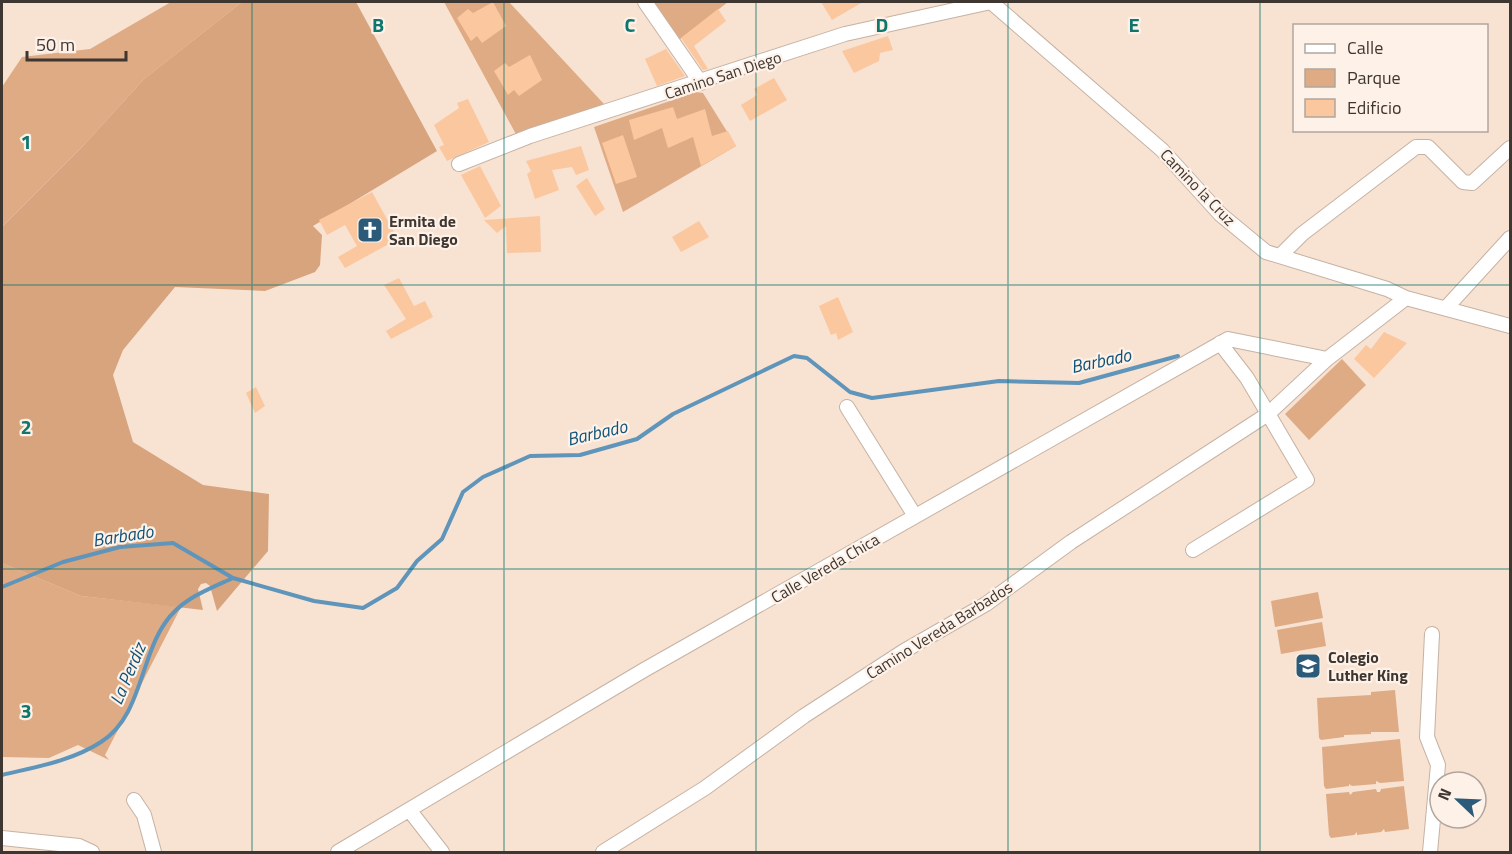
<svg xmlns="http://www.w3.org/2000/svg" width="1512" height="854" font-family="'Titillium Web',sans-serif">
<rect width="100%" height="100%" fill="#f8e2d2"/>
<path fill="#deab85" d="M 171,2 L 242,2 L 144,79 L 83,146 L 2,227 L 2,87 L 22,57 L 90,49 Z
M 444,2 L 509,2 L 604,104 L 517,136 Z
M 645,2 L 728,2 L 675,43 Z
M 696,92 L 703,93 L 736,146 L 623,212 L 594,127 Z
M 1342,359 L 1366,385 L 1309,440 L 1285,414 Z
M 2,563 L 81,596 L 181,607 L 105,755 L 109,760 L 78,745 L 49,758 L 2,757 Z
M 1318,592 L 1323,618 L 1275,627 L 1271,601 Z
M 1322,622 L 1326,646 L 1281,654 L 1277,630 Z
M 1395,690 L 1399,732 L 1371,732 L 1371,734 L 1344,735 L 1344,737 L 1321,740 L 1319,738 L 1317,698 L 1371,695 L 1371,692 Z
M 1400,739 L 1404,781 L 1380,783 L 1376,781 L 1376,784 L 1352,786 L 1349,784 L 1349,786 L 1326,789 L 1324,786 L 1322,747 Z
M 1404,786 L 1409,829 L 1385,832 L 1384,829 L 1381,832 L 1357,835 L 1357,832 L 1354,835 L 1331,838 L 1329,835 L 1326,794 L 1349,792 L 1350,795 L 1353,792 L 1376,789 L 1377,792 L 1380,792 L 1381,789 Z"/>
<path fill="#d7a47e" d="M 242,2 L 356,2 L 437,151 L 313,226 L 322,235 L 320,265 L 315,272 L 265,291 L 175,287 L 123,350 L 113,375 L 133,442 L 203,485 L 269,494 L 268,551 L 217,611 L 210,586 L 206,583 L 201,584 L 198,589 L 203,610 L 81,596 L 2,563 L 2,227 L 83,146 L 144,79 Z"/>
<g fill="none" stroke-linecap="round" stroke-linejoin="round">
<path stroke="#5f95ba" stroke-width="4" d="M 2,587 L 63,562 L 120,547 L 173,543 L 233,578 L 314,601 L 363,608 L 397,588 L 417,561 L 442,539 L 463,492 L 483,477 L 530,456 L 580,455 L 637,439 L 673,414 L 794,356 L 807,358 L 850,392 L 872,398 L 999,381 L 1079,383 L 1178,356
M 2,775 C 35,767 72,761 101,742 C 141,717 140,659 165,623 C 181,599 207,590 233,578"/>
</g>
<path fill="#fbc79f" d="M 493,2 L 506,26 L 482,43 L 477,36 L 471,41 L 457,18 L 468,9 L 473,13 Z
M 821,2 L 863,2 L 832,20 Z
M 718,9 L 726,21 L 694,46 L 708,69 L 703,70 L 681,38 Z
M 888,36 L 893,50 L 880,53 L 879,61 L 854,73 L 842,51 Z
M 666,49 L 685,76 L 657,86 L 645,59 Z
M 530,55 L 542,80 L 519,96 L 514,90 L 508,95 L 494,71 L 505,63 L 509,67 Z
M 774,78 L 787,100 L 750,121 L 741,105 L 757,95 L 754,89 Z
M 468,99 L 489,142 L 447,161 L 439,147 L 444,145 L 434,125 L 459,108 L 457,103 Z
M 673,107 L 677,119 L 705,109 L 712,136 L 728,131 L 736,146 L 701,166 L 693,137 L 668,148 L 662,128 L 634,140 L 629,120 Z
M 623,135 L 637,177 L 616,184 L 602,143 Z
M 581,146 L 589,170 L 576,175 L 572,167 L 552,170 L 559,190 L 535,199 L 527,174 L 531,171 L 526,161 Z
M 480,166 L 501,206 L 485,218 L 461,175 Z
M 587,178 L 605,209 L 595,216 L 576,186 Z
M 372,192 L 398,239 L 345,268 L 338,257 L 357,246 L 345,225 L 327,235 L 319,220 Z
M 540,216 L 541,252 L 507,253 L 506,226 L 497,233 L 484,220 Z
M 699,221 L 709,237 L 681,252 L 672,237 Z
M 399,278 L 414,306 L 425,301 L 433,317 L 391,339 L 386,331 L 406,319 L 384,285 Z
M 838,297 L 853,332 L 838,340 L 836,333 L 831,335 L 819,306 Z
M 1384,332 L 1407,343 L 1374,378 L 1354,359 L 1366,345 L 1371,349 Z
M 256,387 L 265,406 L 255,413 L 246,393 Z"/>
<g fill="none" stroke-linecap="round" stroke-linejoin="round">
<g stroke="#c6b2a3" stroke-width="16">
<path id="street" d="M 645,2 L 701,83
M 991,2 L 1162,150 L 1220,214 L 1266,252 L 1387,289 L 1406,298 L 1510,326
M 459,164 L 530,136 L 845,34 L 991,2
M 1280,256 L 1302,234 L 1416,147 L 1428,147 L 1463,182 L 1472,183 L 1510,148
M 1446,308 L 1510,238
M 847,407 L 915,516
M 1193,550 L 1307,480 L 1247,378 L 1220,343
M 134,800 L 144,815 L 154,852
M 410,811 L 442,852
M 2,838 L 79,846 L 92,852
M 338,852 L 644,670 L 1228,339 L 1327,359
M 603,852 L 705,788 L 804,716 L 904,651 L 986,604 L 1071,542 L 1268,414 L 1327,359 L 1406,298
M 1430,852 L 1438,765 L 1427,737 L 1432,634"/>
</g>
<use href="#street" stroke="#fff" stroke-width="14"/>
</g>
<path fill="none" stroke="#0f766e" stroke-width="1.5" stroke-opacity="0.55" d="M 252,2 L 252,852M 504,2 L 504,852M 756,2 L 756,852M 1008,2 L 1008,852M 1260,2 L 1260,852M 2,285 L 1510,285M 2,569 L 1510,569"/>
<defs>
<g id="church-square" transform="scale(1.35)"><rect x="-9" y="-9" width="18" height="18" rx="4" fill="#2b5b79" stroke="#fef1e8"/><path d="M-1.2-6h2.4v3.5h3.3v2.4h-3.3V6h-2.4V-.1h-3.3v-2.4h3.3Z" fill="#fff"/></g>
<g id="school-square" transform="scale(1.35)"><rect x="-9" y="-9" width="18" height="18" rx="4" fill="#2b5b79" stroke="#fef1e8"/><path d="M0-5L7-2L0 1L-7-2ZM-4 1L0 2.5L4 1V4Q0 6-4 4Z" fill="#fff"/></g>
</defs>
<g fill-rule="evenodd">
<use href="#church-square" x="370" y="230"/>
<use href="#school-square" x="1308" y="666"/>
</g>
<g text-anchor="middle" stroke-width="4.5" stroke-linejoin="round" paint-order="stroke">
<g font-size="16" fill="#3e3630" stroke="#fef1e8">
<text transform="translate(723 75) rotate(-18)" y="6">Camino San Diego</text>
<text transform="translate(1198 187) rotate(46)" y="6">Camino la Cruz</text>
<text transform="translate(825 568) rotate(-30)" y="6">Calle Vereda Chica</text>
<text transform="translate(939 630) rotate(-32)" y="6">Camino Vereda Barbados</text>
</g>
<g font-size="16" font-weight="bold" fill="#3e3630" stroke="#fef1e8" text-anchor="start">
<text x="389" y="227">Ermita de<tspan x="389" dy="18">San Diego</tspan></text>
<text x="1328" y="663">Colegio<tspan x="1328" dy="18">Luther King</tspan></text>
</g>
<g font-size="18" font-style="italic" fill="#0f5277" stroke="#fef1e8">
<text transform="translate(1101 361) rotate(-12)" y="6">Barbado</text>
<text transform="translate(597 433) rotate(-13)" y="6">Barbado</text>
<text transform="translate(123 536) rotate(-9)" y="6">Barbado</text>
<text transform="translate(128 674) rotate(-67)" y="6">La Perdiz</text>
</g>
</g>
<g font-size="20" text-anchor="middle" font-weight="bold" fill="#0f766e" stroke="#fef1e8" stroke-width="4.5" stroke-linejoin="round" paint-order="stroke">
<text x="378" y="32">B</text>
<text x="630" y="32">C</text>
<text x="882" y="32">D</text>
<text x="1134" y="32">E</text>
<text x="26" y="149">1</text>
<text x="26" y="434">2</text>
<text x="26" y="718">3</text>
</g>
<rect width="1512" height="854" fill="none" stroke="#3e3630" stroke-width="6"/>
<rect x="1293" y="24" width="195" height="108" fill="#fef1e8" stroke="#b1a69e" stroke-width="1.5"/>
<rect x="1305" y="44" width="30" height="9" fill="#ffffff" stroke="#b1a69e" stroke-width="1.5"/>
<text x="1347" y="54" font-size="18" fill="#3e3630">Calle</text>
<rect x="1305" y="69" width="30" height="18" fill="#deab85" stroke="#b1a69e" stroke-width="1.5"/>
<text x="1347" y="84" font-size="18" fill="#3e3630">Parque</text>
<rect x="1305" y="99" width="30" height="18" fill="#fbc79f" stroke="#b1a69e" stroke-width="1.5"/>
<text x="1347" y="114" font-size="18" fill="#3e3630">Edificio</text>
<g transform="translate(1458 800) rotate(293)"><circle r="28" fill="#fef1e8" stroke="#b1a69e" stroke-width="1.5"/>
<path d="M0-4.5L10 22L0 15L-10 22Z" fill="#2b5b79"/>
<text y="-9" font-size="16" font-weight="bold" text-anchor="middle" fill="#3e3630">N</text>
</g>
<path d="M27 51v9h99v-9" fill="none" stroke="#3e3630" stroke-width="3"/>
<text x="36" y="51" font-size="18" fill="#3e3630" stroke="#fef1e8" stroke-width="4.5" paint-order="stroke">50 m</text>
</svg>
